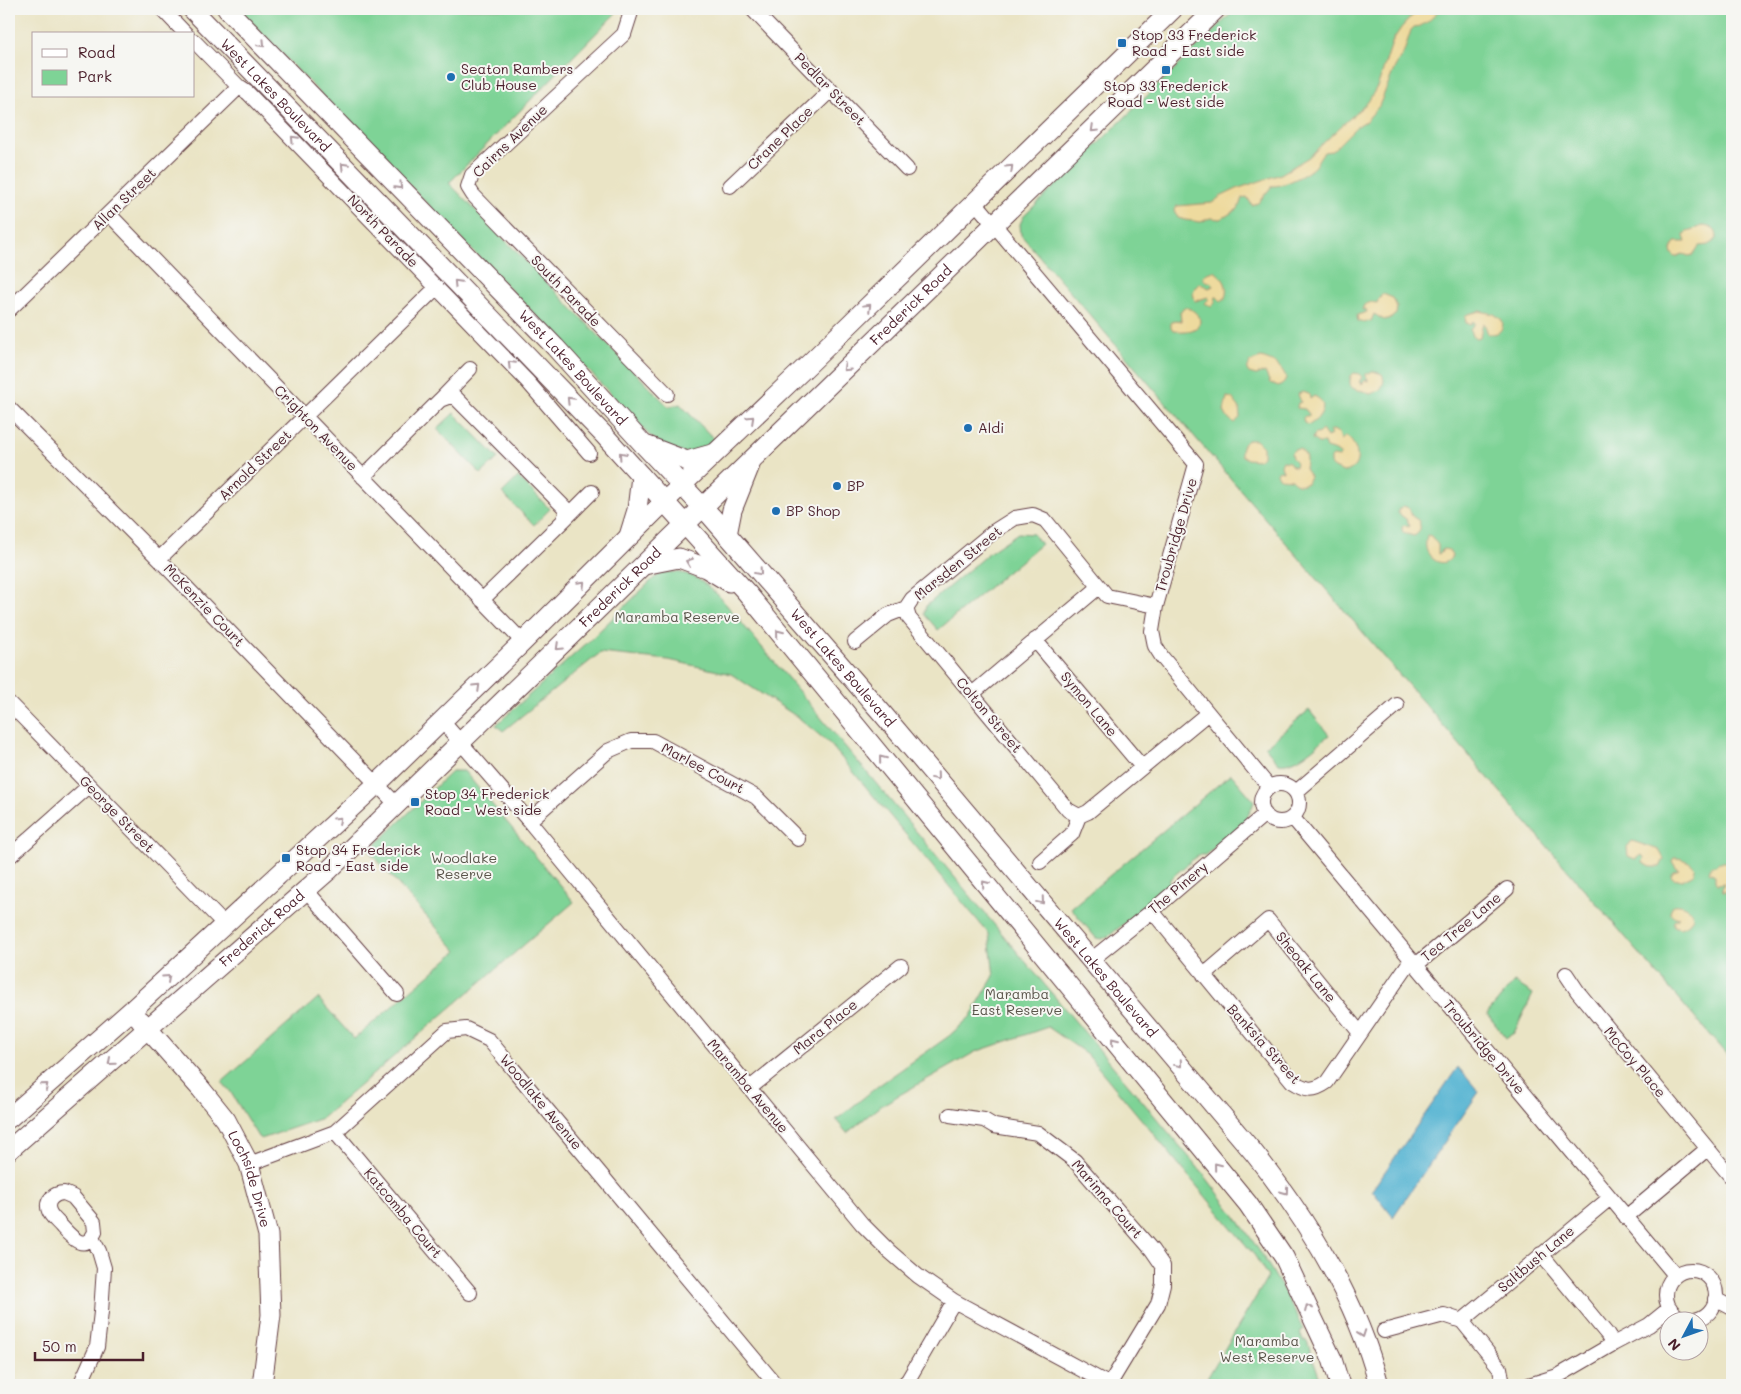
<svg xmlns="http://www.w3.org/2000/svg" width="1741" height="1394" font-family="Mali,sans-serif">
<rect width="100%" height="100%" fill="#f6f6f2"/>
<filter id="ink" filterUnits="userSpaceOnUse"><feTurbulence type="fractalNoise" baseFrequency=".02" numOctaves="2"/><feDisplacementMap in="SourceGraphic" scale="10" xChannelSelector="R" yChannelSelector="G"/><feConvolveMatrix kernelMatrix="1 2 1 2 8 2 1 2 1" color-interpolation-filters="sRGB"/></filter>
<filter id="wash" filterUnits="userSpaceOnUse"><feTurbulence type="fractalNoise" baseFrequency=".0096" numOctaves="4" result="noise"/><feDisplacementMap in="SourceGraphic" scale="20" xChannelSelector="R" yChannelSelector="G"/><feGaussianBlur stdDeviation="1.12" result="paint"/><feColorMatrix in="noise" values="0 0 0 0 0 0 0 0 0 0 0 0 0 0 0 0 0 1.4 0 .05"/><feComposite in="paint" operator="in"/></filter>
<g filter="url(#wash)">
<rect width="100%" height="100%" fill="#eae4c5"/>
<path fill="#7ed396" stroke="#647960" d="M 238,9 L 617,9 L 617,12 L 449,183 L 662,400 L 669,407 L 680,404 L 718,443 L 692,455 L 666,448 L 649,435 L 574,355 Z
M 1236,9 L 1732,9 L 1732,1061 L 1021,235 L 1020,224 L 1024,216 Z
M 454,413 L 498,458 L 481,474 L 437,429 Z
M 518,477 L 550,509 L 534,525 L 502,493 Z
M 1018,533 L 1033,534 L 1041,544 L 938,630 L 924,614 L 926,606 L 990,552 Z
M 673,572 C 694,573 703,582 719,596 L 1205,1176 C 1243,1225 1277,1272 1303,1329 L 1300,1333 L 1303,1341 L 1307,1341 L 1322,1385 L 1203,1385 L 1268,1277 L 1255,1256 L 1087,1054 L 1048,1027 L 975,1052 L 880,1106 L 847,1133 L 836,1120 L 878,1086 L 949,1036 L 970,1017 L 994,976 L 989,934 L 830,744 L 799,718 L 731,674 L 669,660 L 600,653 L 503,731 L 496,725 L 588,642 L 653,579 L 662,573 Z
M 1309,710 L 1329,735 C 1317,745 1296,766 1279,763 L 1265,747 Z
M 452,771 L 464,771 L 574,902 L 322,1118 L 261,1139 L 258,1137 L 230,1091 L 222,1082 L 318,998 L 354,1039 L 457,951 L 369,851 Z
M 1231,774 L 1254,801 C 1248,826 1223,840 1205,855 L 1198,855 L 1170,879 L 1169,886 L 1109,936 L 1102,939 L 1096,938 L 1071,908 Z
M 1514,982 L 1533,994 L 1514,1033 L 1506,1038 L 1487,1014 Z"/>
<path fill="#eeda9e" stroke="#9c7c64" d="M 1424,9 L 1440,9 C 1432,18 1426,26 1414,27 L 1411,30 L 1404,52 L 1395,67 L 1379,106 L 1366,121 L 1356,127 L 1332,151 L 1324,152 C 1320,156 1318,161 1315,166 C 1308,174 1283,187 1272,186 L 1258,203 L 1252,205 L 1247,197 L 1242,198 L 1238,209 L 1221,219 L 1210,218 L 1201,222 L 1185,220 L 1178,218 L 1174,210 L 1177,206 L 1212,203 L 1220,197 L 1239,188 L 1281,174 L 1309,157 L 1339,128 L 1368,102 L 1378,85 L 1393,40 L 1401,28 L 1412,16 Z
M 1703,226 C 1711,227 1717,229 1717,238 C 1711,246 1708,245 1699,246 L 1693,255 L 1689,256 L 1683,254 L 1675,257 L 1672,254 L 1671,249 L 1675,242 L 1686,242 L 1684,236 L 1687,231 Z
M 1214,271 C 1224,278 1229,286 1225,298 L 1221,301 L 1216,296 L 1215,303 L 1211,307 L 1205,303 L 1209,299 L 1208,297 L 1195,301 L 1193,293 L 1195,288 L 1199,283 L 1209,288 L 1213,286 L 1212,283 L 1204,280 L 1203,277 L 1207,273 Z
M 1383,294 L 1393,298 L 1397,307 L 1396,314 L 1391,318 L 1384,320 L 1374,314 L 1371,321 L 1358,322 L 1357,315 L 1367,312 L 1366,309 L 1362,310 L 1364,305 L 1371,302 L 1377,303 L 1379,298 Z
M 1184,307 C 1194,308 1208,322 1194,329 C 1189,332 1179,331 1173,331 L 1171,328 L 1171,323 L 1175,320 L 1181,321 L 1180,312 Z
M 1480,311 L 1494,314 L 1502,320 C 1505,330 1498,335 1488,334 L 1484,323 L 1482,326 L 1480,337 L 1477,338 L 1472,336 L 1470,330 L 1475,323 L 1473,321 L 1471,324 L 1466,323 L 1465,316 L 1468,314 Z
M 1261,358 C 1272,361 1283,366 1286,378 L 1284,382 L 1279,386 L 1270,383 L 1265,372 L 1256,375 L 1249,373 L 1247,370 L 1250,362 Z
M 1373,371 L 1382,374 C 1387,384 1380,393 1369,394 C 1361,387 1346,394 1351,376 L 1354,373 L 1359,374 L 1362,377 L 1359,382 L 1362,384 L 1365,380 L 1369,381 L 1366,376 L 1366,374 Z
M 1303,392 L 1309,394 L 1310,399 L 1314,396 C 1331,403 1320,419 1309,425 L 1304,423 L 1303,418 L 1305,416 L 1309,416 L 1309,414 L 1305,409 L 1297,408 L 1298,403 L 1301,402 L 1298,394 Z
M 1227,397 L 1232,398 L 1239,407 L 1240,418 L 1234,423 L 1227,417 L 1224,411 Z
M 1322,430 L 1327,437 L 1331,435 L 1329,431 L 1333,430 L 1339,433 L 1341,440 L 1346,436 C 1359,445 1364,470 1343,472 L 1331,466 L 1331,458 L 1333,456 L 1339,457 L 1341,455 L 1336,451 L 1326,448 L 1324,443 L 1318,443 L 1312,439 L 1314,434 L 1318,434 Z
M 1248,440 L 1256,440 L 1263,447 L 1263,456 L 1259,460 L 1247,459 L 1241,455 C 1241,448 1242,443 1248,440 Z
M 1299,449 C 1308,455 1306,460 1305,469 L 1310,476 L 1307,483 C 1300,486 1295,484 1291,479 L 1280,478 L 1277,473 L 1279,470 L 1283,471 L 1281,465 L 1283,461 L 1289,462 L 1292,466 L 1295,467 L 1296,462 L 1292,458 L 1291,453 L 1294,450 Z
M 1403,506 L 1409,508 L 1412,516 L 1419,521 C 1421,528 1421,532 1414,536 L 1403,533 L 1402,529 L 1403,525 L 1409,527 L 1410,526 L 1406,519 L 1398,513 L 1398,510 Z
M 1427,535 L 1431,536 L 1438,545 L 1438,554 L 1441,553 L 1442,550 L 1444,549 L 1449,550 L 1452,556 C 1446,568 1432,562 1427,551 C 1425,547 1426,540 1427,535 Z
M 1632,841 L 1659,850 L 1664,859 L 1660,867 L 1651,867 L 1643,863 L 1644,857 L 1642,855 L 1635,859 L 1628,856 L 1627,847 Z
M 1674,858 C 1683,858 1690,861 1695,868 L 1694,874 L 1682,880 L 1673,878 L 1671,876 L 1673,872 L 1680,870 L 1676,868 L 1672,861 Z
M 1719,862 L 1727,862 L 1732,865 L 1732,890 L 1723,891 L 1722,887 L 1724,883 L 1717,884 L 1715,881 L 1715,875 L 1709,872 L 1711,866 L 1716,865 Z
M 1673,905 C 1682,904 1691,907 1693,917 L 1689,924 L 1680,928 L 1674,926 L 1674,921 L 1679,918 L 1673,916 L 1670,911 Z"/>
<path fill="#53b3d2" stroke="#4e697e" d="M 1458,1067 L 1479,1092 L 1393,1217 L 1372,1190 Z"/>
</g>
<g filter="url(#ink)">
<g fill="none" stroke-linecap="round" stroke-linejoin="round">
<g stroke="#623d42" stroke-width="16">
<path id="street" d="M 162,9 L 186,34
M 632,9 L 624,34 L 472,175 L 468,187 L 473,195 L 667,394
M 752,9 L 907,169
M 194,41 L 239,87 L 248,93 L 527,381 L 589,453
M 730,186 L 831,90
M 975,202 L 1196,464 L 1156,606 L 1152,631 L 1155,646 L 1162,657 L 1269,787
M 109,214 L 523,642
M 9,310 L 239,87
M 440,400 L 470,369
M 9,408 L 159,559 L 397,805
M 363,477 L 440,400 L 448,397 L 455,397 L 565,508 L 566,514 L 563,521 L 482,600
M 563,521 L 592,492
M 159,559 L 437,287
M 906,608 L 909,618 L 1068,810 L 1079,816
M 1035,640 L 1142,767
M 855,642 L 888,615 L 906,608 L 912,599 L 993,532 L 1015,518 L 1033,515 L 1045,520 L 1107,596 L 1156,606
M 972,694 L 1099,587
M 9,703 L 225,925
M 442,721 L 529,821 L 862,1224 L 889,1251 L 918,1276 L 954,1301 L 1110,1385
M1261 803a19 19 0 1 1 38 0a19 19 0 1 1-38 0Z
M 1296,792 L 1397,705
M 1293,818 L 1675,1275
M 529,821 L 608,751 L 631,741 L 653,741 L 756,797 L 798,839
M 9,857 L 89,786
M 1040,862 L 1072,834 L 1079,816 L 1088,812 L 1208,713
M 306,890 L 397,994
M 1152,911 L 1292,1081 C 1306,1090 1313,1092 1327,1082 L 1411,960
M 1091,960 L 1152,911 L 1265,814
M 1416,965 L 1507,889
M 1566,974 L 1578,992 L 1732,1178
M 1204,975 L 1268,920 L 1360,1033
M 750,1088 L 901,966
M 950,1115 L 984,1120 L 994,1126 L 1038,1133 L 1075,1161 L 1152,1250 L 1163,1266 L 1163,1284 L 1158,1304 L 1109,1385
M 335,1132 L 470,1293
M 249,1164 L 335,1132 L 447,1031 L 466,1029 L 489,1040 L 776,1385
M 64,1193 L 73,1197 L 94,1222 L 95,1232 C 85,1253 72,1238 62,1227 C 58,1222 51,1217 49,1211 C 45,1201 54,1193 64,1193 Z
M 1626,1217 L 1707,1149
M 1541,1254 L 1607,1334 L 1613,1344
M1666 1295a25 25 0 1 1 50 0a25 25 0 1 1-50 0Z
M 1715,1299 L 1732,1308
M 1462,1321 L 1610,1198
M 1384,1331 L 1444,1315 L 1462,1321 L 1500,1368 L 1503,1385
M 80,1385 L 97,1347 L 101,1312 L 104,1268 L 99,1251 L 92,1238
M 903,1385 L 908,1380 L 954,1301
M 1529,1385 L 1558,1376 L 1613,1344 L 1649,1325 L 1670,1308"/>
</g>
<g stroke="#623d42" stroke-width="21">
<g id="secondary">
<path id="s1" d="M 192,9 L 604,435 L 747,593 L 1248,1204 L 1284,1257 L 1332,1359 L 1340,1385"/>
<path id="s2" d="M 227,9 L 555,347 L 643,444 L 711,516 L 882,713 L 1254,1153 C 1309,1222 1357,1300 1379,1385"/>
<path d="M 648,446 L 687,461 L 712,454"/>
<path d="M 727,535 L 732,510 L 750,465"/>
<path d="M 629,536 L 637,510 L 641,476"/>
<path d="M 644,565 L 679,558 L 706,568 L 729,582"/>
<path id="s3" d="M 140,1020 L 201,1089 L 226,1120 L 249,1164 L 268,1235 L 271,1315 L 262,1385"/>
<path d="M 9,1118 L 132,1010 L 377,784 L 523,642 L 664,502 L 810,363 L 1173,9"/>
<path id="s4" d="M 9,1150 L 330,869 L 1216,9"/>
</g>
</g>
<use href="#street" stroke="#fff" stroke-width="14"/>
<use href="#secondary" stroke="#fff" stroke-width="19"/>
</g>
<defs><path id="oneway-chevron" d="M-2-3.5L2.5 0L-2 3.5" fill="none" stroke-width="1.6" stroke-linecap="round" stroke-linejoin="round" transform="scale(1.25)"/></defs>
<g stroke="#ae9aa0">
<use href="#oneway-chevron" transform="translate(262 44) rotate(46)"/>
<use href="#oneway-chevron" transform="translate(1094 129) rotate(136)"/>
<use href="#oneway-chevron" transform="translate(294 139) rotate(-134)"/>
<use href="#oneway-chevron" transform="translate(344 166) rotate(-134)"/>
<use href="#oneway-chevron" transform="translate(1010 168) rotate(-44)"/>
<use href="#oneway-chevron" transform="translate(399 186) rotate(46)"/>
<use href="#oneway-chevron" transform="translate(457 283) rotate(-134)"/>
<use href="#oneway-chevron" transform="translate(868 307) rotate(-44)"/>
<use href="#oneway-chevron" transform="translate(511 364) rotate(-134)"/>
<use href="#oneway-chevron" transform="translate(846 368) rotate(136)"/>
<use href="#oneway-chevron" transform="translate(570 400) rotate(-134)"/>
<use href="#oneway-chevron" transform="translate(751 419) rotate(-43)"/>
<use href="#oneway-chevron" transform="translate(622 455) rotate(-132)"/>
<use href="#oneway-chevron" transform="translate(689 562) rotate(-159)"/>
<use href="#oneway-chevron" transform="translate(759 572) rotate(49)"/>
<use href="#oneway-chevron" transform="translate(582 584) rotate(-45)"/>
<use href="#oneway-chevron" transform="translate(779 633) rotate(-129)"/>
<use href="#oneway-chevron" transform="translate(559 647) rotate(136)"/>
<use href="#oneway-chevron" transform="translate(477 687) rotate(-44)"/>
<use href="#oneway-chevron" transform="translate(882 759) rotate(-129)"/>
<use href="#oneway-chevron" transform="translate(936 777) rotate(50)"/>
<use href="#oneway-chevron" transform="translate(338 820) rotate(-43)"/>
<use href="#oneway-chevron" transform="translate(985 884) rotate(-129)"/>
<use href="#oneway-chevron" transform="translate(1041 901) rotate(50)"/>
<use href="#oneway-chevron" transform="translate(167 978) rotate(-42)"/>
<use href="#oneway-chevron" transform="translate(1114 1041) rotate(-129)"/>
<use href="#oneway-chevron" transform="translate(111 1062) rotate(139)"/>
<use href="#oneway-chevron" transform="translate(1179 1064) rotate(50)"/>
<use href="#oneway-chevron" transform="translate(45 1086) rotate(-41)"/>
<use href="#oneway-chevron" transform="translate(1217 1166) rotate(-129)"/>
<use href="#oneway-chevron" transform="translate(1285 1191) rotate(54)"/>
<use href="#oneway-chevron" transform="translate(1308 1308) rotate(-115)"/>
<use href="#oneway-chevron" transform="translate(1362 1334) rotate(70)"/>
</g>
</g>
<g fill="#1f6fb2" stroke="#f6f6f2" stroke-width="2">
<rect x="1117" y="38" width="10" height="10" rx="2.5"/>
<rect x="1161" y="65" width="10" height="10" rx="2.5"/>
<circle cx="451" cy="77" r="5"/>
<circle cx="968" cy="428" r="5"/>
<circle cx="837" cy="486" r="5"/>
<circle cx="776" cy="511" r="5"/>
<rect x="410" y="797" width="10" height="10" rx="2.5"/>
<rect x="281" y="853" width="10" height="10" rx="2.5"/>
</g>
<g text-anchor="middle" stroke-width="4" stroke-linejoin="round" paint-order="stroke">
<g font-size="14" fill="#4a1f2b" stroke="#f6f6f2" text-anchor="start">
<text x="1132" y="40">Stop 33 Frederick<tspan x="1132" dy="16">Road - East side</tspan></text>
<text x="461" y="74">Seaton Rambers<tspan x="461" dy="16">Club House</tspan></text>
<text x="1166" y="91" text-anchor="middle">Stop 33 Frederick<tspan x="1166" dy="16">Road - West side</tspan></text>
<text x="978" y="433">Aldi</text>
<text x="847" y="491">BP</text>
<text x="786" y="516">BP Shop</text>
<text x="425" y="799">Stop 34 Frederick<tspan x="425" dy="16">Road - West side</tspan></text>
<text x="296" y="855">Stop 34 Frederick<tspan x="296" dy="16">Road - East side</tspan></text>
</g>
<g font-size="14" fill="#4a1f2b" stroke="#f6f6f2">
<text transform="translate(830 89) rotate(46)" y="5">Pedlar Street</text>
<text dy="5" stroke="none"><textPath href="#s1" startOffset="120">West Lakes Boulevard</textPath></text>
<text transform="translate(780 138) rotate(-44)" y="5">Crane Place</text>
<text transform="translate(510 141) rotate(-44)" y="5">Cairns Avenue</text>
<text transform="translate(124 199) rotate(-44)" y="5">Allan Street</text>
<text transform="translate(383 231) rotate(46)" y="5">North Parade</text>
<text transform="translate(566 291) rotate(46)" y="5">South Parade</text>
<text dy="5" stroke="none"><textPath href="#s4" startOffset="1236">Frederick Road</textPath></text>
<text dy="5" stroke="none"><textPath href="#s2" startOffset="498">West Lakes Boulevard</textPath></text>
<text transform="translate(316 428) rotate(46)" y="5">Crighton Avenue</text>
<text transform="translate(255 465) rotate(-44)" y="5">Arnold Street</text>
<text transform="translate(1176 535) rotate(-74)" y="5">Troubridge Drive</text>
<text transform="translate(958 563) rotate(-39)" y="5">Marsden Street</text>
<text dy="5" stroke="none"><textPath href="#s4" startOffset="831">Frederick Road</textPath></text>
<text transform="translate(204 605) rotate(46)" y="5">McKenzie Court</text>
<text dy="5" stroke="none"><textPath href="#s2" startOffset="902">West Lakes Boulevard</textPath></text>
<text transform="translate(1089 704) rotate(50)" y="5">Symon Lane</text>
<text transform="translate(989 715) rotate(50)" y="5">Colton Street</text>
<text transform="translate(703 768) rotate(28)" y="5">Marlee Court</text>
<text transform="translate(117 814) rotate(46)" y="5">George Street</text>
<text transform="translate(1178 888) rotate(-40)" y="5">The Pinery</text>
<text transform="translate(1461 927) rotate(-40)" y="5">Tea Tree Lane</text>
<text dy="5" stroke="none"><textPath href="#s4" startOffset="336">Frederick Road</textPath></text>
<text transform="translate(1306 967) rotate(51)" y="5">Sheoak Lane</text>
<text dy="5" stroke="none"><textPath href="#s2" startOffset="1308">West Lakes Boulevard</textPath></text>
<text transform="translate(825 1027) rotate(-39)" y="5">Mara Place</text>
<text transform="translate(1264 1044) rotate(48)" y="5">Banksia Street</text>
<text transform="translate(1484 1047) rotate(50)" y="5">Troubridge Drive</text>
<text transform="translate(1635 1062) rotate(50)" y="5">McCoy Place</text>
<text transform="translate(748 1086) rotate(50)" y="5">Maramba Avenue</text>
<text transform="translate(541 1102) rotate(50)" y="5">Woodlake Avenue</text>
<text dy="5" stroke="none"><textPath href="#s3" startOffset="196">Lochside Drive</textPath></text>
<text transform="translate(1107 1199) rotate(49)" y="5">Marinna Court</text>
<text transform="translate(403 1213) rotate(50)" y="5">Katcomba Court</text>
<text transform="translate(1536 1259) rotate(-40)" y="5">Saltbush Lane</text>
</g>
<g font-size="14" fill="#5a554b" stroke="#f6f6f2">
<text x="677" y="622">Maramba Reserve</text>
<text x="464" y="863">Woodlake<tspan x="464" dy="16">Reserve</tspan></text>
<text x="1017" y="999">Maramba<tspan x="1017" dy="16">East Reserve</tspan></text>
<text x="1267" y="1346">Maramba<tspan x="1267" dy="16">West Reserve</tspan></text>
</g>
</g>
<rect width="1741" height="1394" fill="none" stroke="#f6f6f2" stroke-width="30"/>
<rect x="32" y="32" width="162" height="65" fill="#f6f6f2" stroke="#b1a0a2"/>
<rect x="42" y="49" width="25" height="8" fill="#ffffff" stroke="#b1a0a2"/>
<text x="78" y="58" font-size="15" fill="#4a1f2b">Road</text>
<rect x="42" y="70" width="25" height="15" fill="#7ed396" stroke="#b1a0a2"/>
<text x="78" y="82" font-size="15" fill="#4a1f2b">Park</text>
<g transform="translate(1684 1336) rotate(229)"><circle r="24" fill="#f6f6f2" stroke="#b1a0a2"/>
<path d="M0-4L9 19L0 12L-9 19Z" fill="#1f6fb2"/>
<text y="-8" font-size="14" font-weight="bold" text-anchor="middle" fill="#4a1f2b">N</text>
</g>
<path d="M35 1352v8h108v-8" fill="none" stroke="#4a1f2b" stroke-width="2.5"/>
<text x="42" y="1352" font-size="15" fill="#4a1f2b" stroke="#f6f6f2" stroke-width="4" paint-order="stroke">50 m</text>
</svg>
